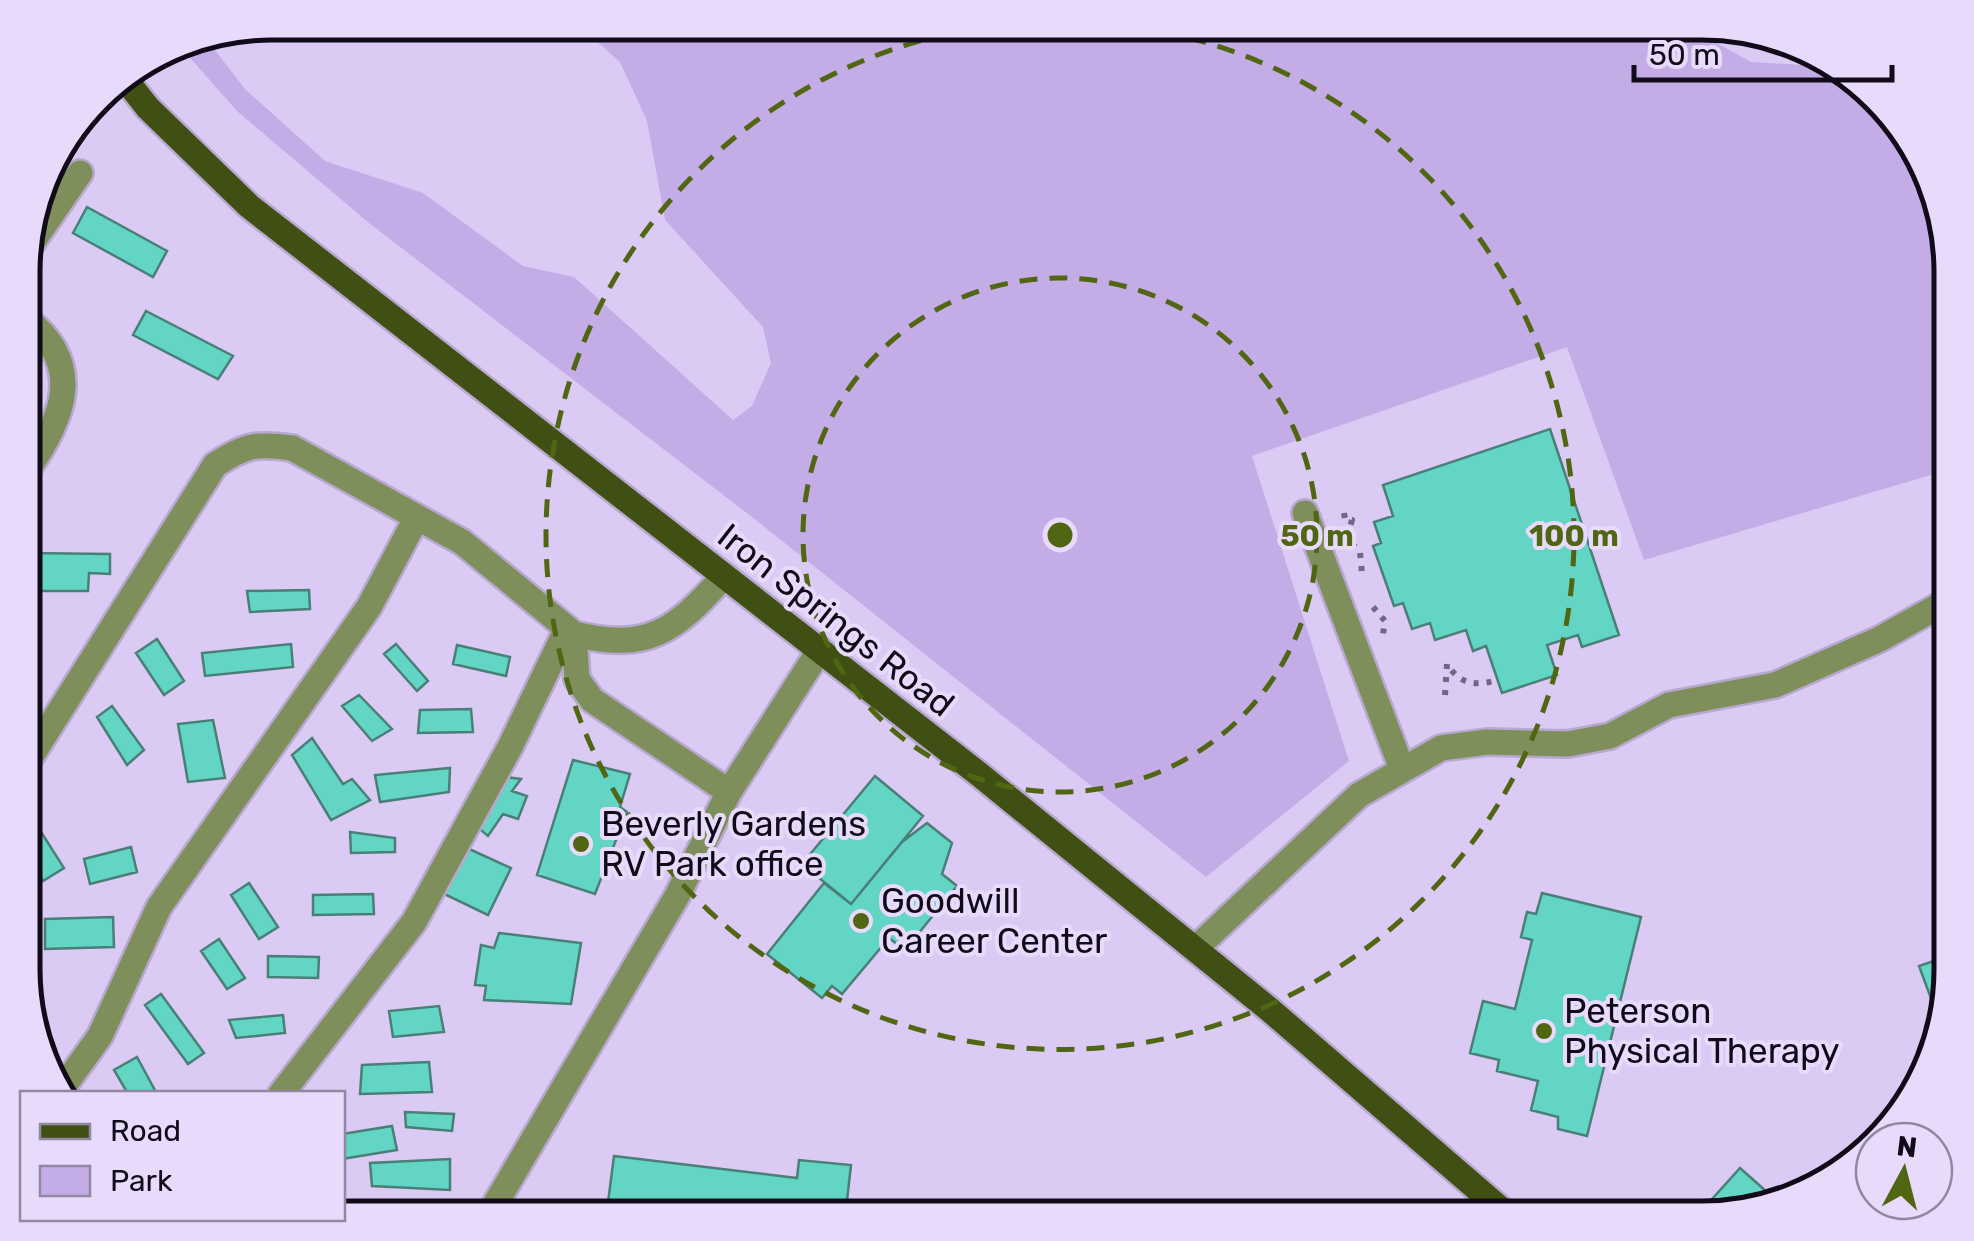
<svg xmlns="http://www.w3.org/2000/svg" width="1974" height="1241" font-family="Rubik,sans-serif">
<rect width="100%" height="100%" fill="#dbcbf4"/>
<path fill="#c4ace7" d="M 576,23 L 1680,23 L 1751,62 L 1818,66 L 1825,60 L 1840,64 L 1918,147 L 1951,255 L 1951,469 L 1644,560 L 1567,347 L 1252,456 L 1349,761 L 1206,877 L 752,517 L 369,223 L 237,111 L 176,42 L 204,36 L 245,89 L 325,161 L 423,193 L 523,266 L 574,277 L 733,420 L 752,406 L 771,363 L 763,327 L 665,220 L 647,121 L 620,62 Z"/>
<path fill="#62d5c5" stroke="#4a7f77" stroke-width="2.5" d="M 87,207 L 167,251 L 153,277 L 73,233 Z
M 146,311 L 233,356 L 218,379 L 133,335 Z
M 1550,429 L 1619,635 L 1582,647 L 1578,635 L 1547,645 L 1557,675 L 1502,693 L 1486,646 L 1473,651 L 1466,630 L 1435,640 L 1430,623 L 1412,629 L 1403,603 L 1394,606 L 1373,546 L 1381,543 L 1374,522 L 1393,516 L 1383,485 Z
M 25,553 L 110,554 L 110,574 L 89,573 L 88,591 L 25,591 Z
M 309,590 L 310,609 L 250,612 L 247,591 Z
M 36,619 L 33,640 L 25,641 L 25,620 Z
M 157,639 L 184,681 L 164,695 L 136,653 Z
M 291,644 L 293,667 L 205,676 L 202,653 Z
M 396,644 L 428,681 L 417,691 L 384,654 Z
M 457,645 L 510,657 L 506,676 L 453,664 Z
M 359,695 L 392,729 L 372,741 L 342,706 Z
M 112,706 L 144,750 L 127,765 L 97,717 Z
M 471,709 L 473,732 L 418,733 L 420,710 Z
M 213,720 L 225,778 L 188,782 L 178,724 Z
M 312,738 L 343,784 L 352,779 L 370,800 L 331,820 L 292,755 Z
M 573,760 L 630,774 L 620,807 L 627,812 L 595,894 L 537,875 Z
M 450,768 L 449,792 L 380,802 L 375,775 Z
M 875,776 L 923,816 L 851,904 L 802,864 Z
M 506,777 L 521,779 L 512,791 L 527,796 L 518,819 L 503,814 L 488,836 L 475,825 Z
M 927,823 L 952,843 L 942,874 L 957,886 L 905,950 L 889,938 L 842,994 L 832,986 L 822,998 L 767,954 L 824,883 L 851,904 L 902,842 Z
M 36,824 L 64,868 L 43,881 L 25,853 L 25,831 Z
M 350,832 L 395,838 L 395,852 L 351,853 Z
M 131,847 L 137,872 L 90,884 L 84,859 Z
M 467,848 L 511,868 L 488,915 L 440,892 Z
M 249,883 L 278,927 L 259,939 L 231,895 Z
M 1542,893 L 1641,917 L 1587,1136 L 1558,1129 L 1558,1117 L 1531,1110 L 1538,1081 L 1497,1071 L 1499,1060 L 1470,1053 L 1483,1001 L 1515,1009 L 1532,940 L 1521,937 L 1527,912 L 1536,914 Z
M 373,894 L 374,914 L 313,915 L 313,895 Z
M 113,917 L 114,947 L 45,949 L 45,919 Z
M 499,933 L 581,943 L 571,1004 L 484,1000 L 486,986 L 475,985 L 481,945 L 494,948 Z
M 219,939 L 245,978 L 227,989 L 201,951 Z
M 1951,955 L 1951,985 L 1939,1020 L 1919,966 Z
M 268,956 L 319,957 L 318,978 L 268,977 Z
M 161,994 L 204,1053 L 188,1064 L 145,1005 Z
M 439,1006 L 444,1032 L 393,1037 L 389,1011 Z
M 283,1015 L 285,1033 L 236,1038 L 229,1020 Z
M 137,1057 L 157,1094 L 128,1094 L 114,1070 Z
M 429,1062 L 432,1092 L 360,1094 L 362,1065 Z
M 405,1112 L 454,1114 L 452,1131 L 406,1127 Z
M 392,1126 L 397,1150 L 342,1159 L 342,1134 Z
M 614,1156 L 797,1178 L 799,1160 L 851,1165 L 845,1218 L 606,1218 Z
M 450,1159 L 450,1190 L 372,1186 L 370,1163 Z
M 1740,1168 L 1776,1200 L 1718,1218 L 1695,1218 Z"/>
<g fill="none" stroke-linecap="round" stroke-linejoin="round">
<g stroke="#b7a8cd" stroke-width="30">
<path id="minor" d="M 25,253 L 80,173
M 25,318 C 86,364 64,419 25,473
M 1305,513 L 1402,769
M 574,634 C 648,652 675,631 723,577
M 25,766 L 215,465 C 245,445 256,443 292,448 L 462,542 L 574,634 L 577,679 L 592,700 L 729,792
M 1195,949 L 1359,795 L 1441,748 L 1487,742 L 1568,744 L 1610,736 L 1669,705 L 1775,685 L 1880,639 L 1951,599
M 59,1093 L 100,1036 L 159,907 L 369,607 L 417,517
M 281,1094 L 414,922 L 510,747 L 567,629
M 487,1218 L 677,896 L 729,792 L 819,651"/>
</g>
<g stroke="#b7a8cd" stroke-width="30">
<path id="major" d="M 122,75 L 148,108 L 249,206 L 980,775 L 1270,1010 L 1511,1218"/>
</g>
<path stroke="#726782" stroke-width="6" stroke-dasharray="5 8" stroke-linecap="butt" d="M 1344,513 L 1345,519 L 1352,520 L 1347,538 L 1360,552 L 1362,573
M 1373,607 L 1385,621 L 1383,634
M 1445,695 L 1447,664 C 1459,683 1473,687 1498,680"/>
<use href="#minor" stroke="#7e8f5b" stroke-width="25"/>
<use href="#major" stroke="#405014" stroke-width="25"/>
</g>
<g fill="none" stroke="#516613" stroke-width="5" stroke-dasharray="18 12">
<circle cx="1060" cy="535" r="257"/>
<path d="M1100 23A514 514 0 1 1 1020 23"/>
</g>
<g fill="#516613" stroke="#e7dafb" stroke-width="4">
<circle cx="581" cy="844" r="10"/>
<circle cx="861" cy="921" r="10"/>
<circle cx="1544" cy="1031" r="10"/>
</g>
<g text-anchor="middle" stroke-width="8" stroke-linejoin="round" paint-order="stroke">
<g font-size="35" fill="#110b19" stroke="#e7dafb">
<text transform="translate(836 620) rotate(38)" y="12">Iron Springs Road</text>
</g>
<g font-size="35" fill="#110b19" stroke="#e7dafb" text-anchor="start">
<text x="601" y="836">Beverly Gardens<tspan x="601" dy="40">RV Park office</tspan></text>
<text x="881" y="913">Goodwill<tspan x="881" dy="40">Career Center</tspan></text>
<text x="1564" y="1023">Peterson<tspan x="1564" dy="40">Physical Therapy</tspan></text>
</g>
</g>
<path d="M0 0H1974V1241H0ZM272 40H1702A232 232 0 0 1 1934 272V969A232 232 0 0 1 1702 1201H272A232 232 0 0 1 40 969V272A232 232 0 0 1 272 40Z" fill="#e7dafb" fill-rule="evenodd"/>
<path fill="none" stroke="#110b19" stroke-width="5" d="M272 40H1702A232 232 0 0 1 1934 272V969A232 232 0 0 1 1702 1201H272A232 232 0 0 1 40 969V272A232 232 0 0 1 272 40Z"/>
<circle cx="1060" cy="535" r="15" fill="#516613" stroke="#e7dafb" stroke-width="5"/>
<g font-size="30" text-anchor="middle" font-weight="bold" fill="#516613" stroke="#e7dafb" stroke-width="8" stroke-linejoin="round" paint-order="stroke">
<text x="1317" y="546">50 m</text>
<text x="1574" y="546">100 m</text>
</g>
<rect x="20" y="1091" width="325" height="130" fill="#e7dafb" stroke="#9187a1" stroke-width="2.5"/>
<rect x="40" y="1124" width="50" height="15" fill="#405014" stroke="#9187a1" stroke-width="2.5"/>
<text x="110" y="1141" font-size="30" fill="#110b19">Road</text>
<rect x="40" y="1166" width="50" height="30" fill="#c4ace7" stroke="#9187a1" stroke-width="2.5"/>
<text x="110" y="1191" font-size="30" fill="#110b19">Park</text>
<g transform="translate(1904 1171) rotate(7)"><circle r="48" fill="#e7dafb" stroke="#9187a1" stroke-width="2.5"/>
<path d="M0-8L18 38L0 25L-18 38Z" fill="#516613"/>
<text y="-15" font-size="28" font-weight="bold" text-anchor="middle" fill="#110b19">N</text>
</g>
<path d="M1634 65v15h258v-15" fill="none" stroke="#110b19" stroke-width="5"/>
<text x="1649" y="65" font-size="30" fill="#110b19" stroke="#e7dafb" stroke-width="8" paint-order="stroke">50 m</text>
</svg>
